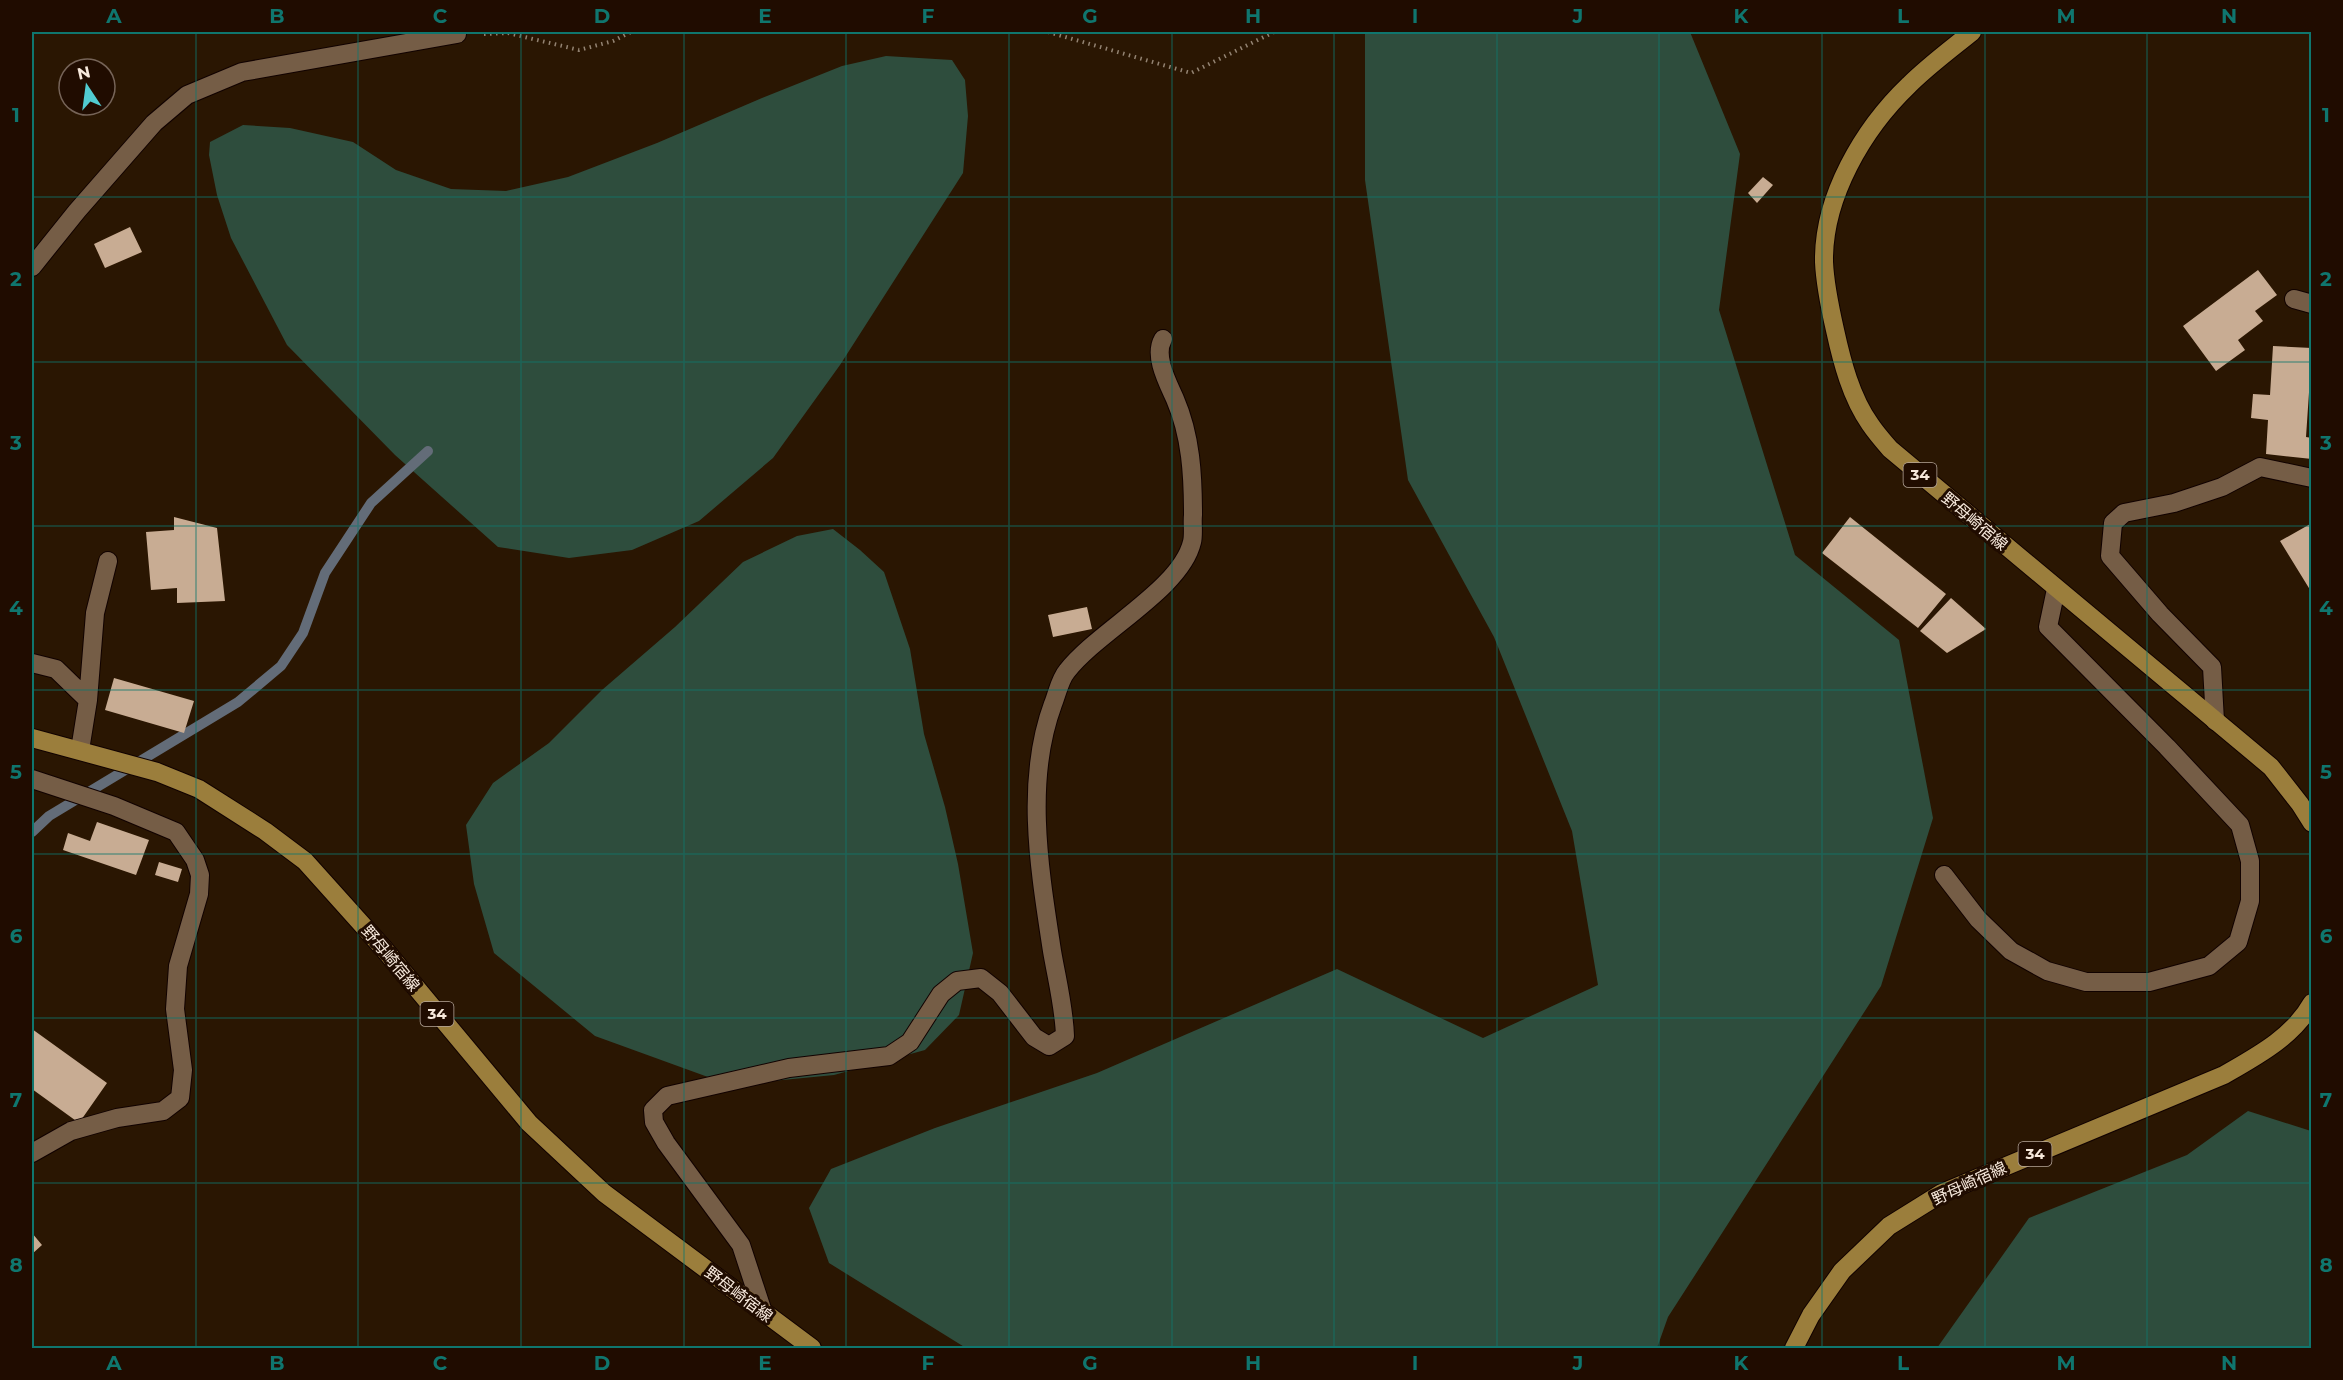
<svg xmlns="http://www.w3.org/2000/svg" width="2343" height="1380" font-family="Montserrat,'Noto Sans JP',sans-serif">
<rect width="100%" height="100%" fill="#2a1602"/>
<path fill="#2e4d3d" d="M 1365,32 L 1690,32 L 1740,154 L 1719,310 L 1795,555 L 1899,640 L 1933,818 L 1881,986 L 1668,1317 L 1657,1348 L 966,1348 L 829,1263 L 809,1208 L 831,1169 L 935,1128 L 1097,1073 L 1337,969 L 1483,1038 L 1598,985 L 1572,831 L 1494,637 L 1408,480 L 1365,180 Z
M 886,56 L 952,60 L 965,80 L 968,116 L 963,173 L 840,365 L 773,458 L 699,521 L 632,550 L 569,558 L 498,547 L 395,455 L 287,345 L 231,238 L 217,195 L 209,155 L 210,142 L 243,125 L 290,128 L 353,142 L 396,170 L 451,189 L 506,191 L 568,177 L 657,143 L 762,98 L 842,66 Z
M 833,529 L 860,550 L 884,572 L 910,649 L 924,734 L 945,807 L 958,864 L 973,953 L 959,1015 L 925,1050 L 834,1075 L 730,1085 L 595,1036 L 494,953 L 474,884 L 466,825 L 493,783 L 549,743 L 602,690 L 675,627 L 743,562 L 797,536 Z
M 2248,1111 L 2311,1131 L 2311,1348 L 1937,1348 L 2029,1218 L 2187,1155 Z"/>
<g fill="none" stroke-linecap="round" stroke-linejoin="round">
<path stroke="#636c78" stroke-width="10" d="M 32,832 L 49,816 L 238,702 L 281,666 L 303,633 L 325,573 L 371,503 L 428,451"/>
</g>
<path fill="#c8ac93" d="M 1763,177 L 1773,185 L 1757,203 L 1748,193 Z
M 130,227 L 142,252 L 105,268 L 94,244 Z
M 2258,270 L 2277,295 L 2255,311 L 2263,321 L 2238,340 L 2245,350 L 2216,371 L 2183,326 Z
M 2273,346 L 2312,348 L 2306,437 L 2312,438 L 2312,459 L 2266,454 L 2268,420 L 2251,418 L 2253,394 L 2270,395 Z
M 174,517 L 217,528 L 225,601 L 177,603 L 177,588 L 151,590 L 146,532 L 174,530 Z
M 1850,517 L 1946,594 L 1918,628 L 1822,553 Z
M 2312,523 L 2312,593 L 2280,541 Z
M 1951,598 L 1986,629 L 1947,653 L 1920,631 Z
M 1087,607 L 1092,629 L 1053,637 L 1048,615 Z
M 114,678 L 194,701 L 184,733 L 105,710 Z
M 97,822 L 149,840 L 136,875 L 63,850 L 68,833 L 90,841 Z
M 159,862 L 182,869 L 178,882 L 155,875 Z
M 32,1029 L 107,1083 L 79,1123 L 32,1089 Z
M 32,1233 L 42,1245 L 32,1254 Z"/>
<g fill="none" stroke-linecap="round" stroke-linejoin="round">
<g stroke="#110200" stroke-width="20">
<path id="minor" d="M 32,267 L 77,211 L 154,123 L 187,95 L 242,72 L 457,34
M 2294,299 L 2312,304
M 32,663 L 56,669 L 88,700
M 2215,721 L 2212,667 L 2160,614 L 2110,556 L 2113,523 L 2124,513 L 2174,503 L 2222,487 L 2260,467 L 2312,478
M 80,750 L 88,700 L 95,613 L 108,561
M 32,779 L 114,806 L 176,832 L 195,860 L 200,875 L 199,894 L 178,966 L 175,1009 L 183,1070 L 180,1098 L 163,1111 L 117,1118 L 71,1131 L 32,1153
M 1944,875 L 1978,919 L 2011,951 L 2047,971 L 2086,982 L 2149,982 L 2209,966 L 2238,942 L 2250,901 L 2250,861 L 2240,825 L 2167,747 L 2048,627 L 2056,589
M 763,1312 L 741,1245 L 666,1143 L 654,1122 L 653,1110 L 667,1096 L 789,1068 L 889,1056 L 910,1042 L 941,994 L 957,981 L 981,978 L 1000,993 L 1034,1037 L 1049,1046 L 1065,1036 C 1064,1007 1057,980 1052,951 C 1040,872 1024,782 1053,704 C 1057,694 1060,679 1067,671 C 1098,631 1181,589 1192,542 C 1194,534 1192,523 1193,515 C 1193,475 1191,436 1175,399 C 1168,383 1153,356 1163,339"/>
</g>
<g stroke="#110200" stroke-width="20">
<path id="primary" d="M 1972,32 C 1951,49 1928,66 1909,85 C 1863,129 1823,197 1824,262 C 1825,285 1830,308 1835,330 C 1842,362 1851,397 1870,424 C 1876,433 1883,441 1890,449 L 2271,767 L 2300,804 L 2312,823
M 32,738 L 157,772 L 199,789 L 265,831 L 305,861 L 384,949 L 529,1123 L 604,1193 L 812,1348
M 1794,1348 L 1811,1315 L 1842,1271 L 1889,1226 L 1942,1193 L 2224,1075 C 2257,1056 2293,1037 2312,1003"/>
</g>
<path stroke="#938372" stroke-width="4" stroke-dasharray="1.5 4.5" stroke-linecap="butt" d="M 1048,32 L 1191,73 L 1274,32
M 484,34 L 508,33 L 579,50 L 613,41 L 631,32"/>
<use href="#minor" stroke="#755d46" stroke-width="18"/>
<use href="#primary" stroke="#9b7e3c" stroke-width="18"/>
</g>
<path fill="none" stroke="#0f766e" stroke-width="1.5" stroke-opacity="0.55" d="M 196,32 L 196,1348M 358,32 L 358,1348M 521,32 L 521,1348M 684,32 L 684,1348M 846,32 L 846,1348M 1009,32 L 1009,1348M 1172,32 L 1172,1348M 1334,32 L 1334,1348M 1497,32 L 1497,1348M 1659,32 L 1659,1348M 1822,32 L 1822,1348M 1985,32 L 1985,1348M 2147,32 L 2147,1348M 32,197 L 2312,197M 32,362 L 2312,362M 32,526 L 2312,526M 32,690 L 2312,690M 32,854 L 2312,854M 32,1018 L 2312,1018M 32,1183 L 2312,1183"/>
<g text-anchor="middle" stroke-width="6" stroke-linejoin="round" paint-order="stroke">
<g fill="#200c00" stroke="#b6a79a" stroke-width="1.5">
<rect x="1903.5" y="463" width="33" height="24" rx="4.5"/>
<rect x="420.5" y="1002" width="33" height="24" rx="4.5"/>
<rect x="2018.5" y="1142" width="33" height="24" rx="4.5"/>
</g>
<g font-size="15" font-weight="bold" fill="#f7e9dc">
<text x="1920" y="480">34</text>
<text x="437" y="1019">34</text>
<text x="2035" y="1159">34</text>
</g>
<g font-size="16" fill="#f7e9dc" stroke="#200c00">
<text transform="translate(1975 521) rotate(40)" y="6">野母崎宿線</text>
<text transform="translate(391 958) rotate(50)" y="6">野母崎宿線</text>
<text transform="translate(1969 1183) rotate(-25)" y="6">野母崎宿線</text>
<text transform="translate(739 1294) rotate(37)" y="6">野母崎宿線</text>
</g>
</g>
<rect width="2343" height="1380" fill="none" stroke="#200c00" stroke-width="66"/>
<g transform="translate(87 87) rotate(347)"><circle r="28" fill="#200c00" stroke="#766458" stroke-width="1.5"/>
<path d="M0-4.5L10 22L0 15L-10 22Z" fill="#51ccd1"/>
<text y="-9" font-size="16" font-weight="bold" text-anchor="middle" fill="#f7e9dc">N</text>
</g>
<rect x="33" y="33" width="2277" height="1314" fill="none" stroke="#0f766e" stroke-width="2"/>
<g font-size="20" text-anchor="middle" font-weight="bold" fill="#0f766e">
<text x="114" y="23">A</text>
<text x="277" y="23">B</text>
<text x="440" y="23">C</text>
<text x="602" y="23">D</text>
<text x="765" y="23">E</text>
<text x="928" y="23">F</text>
<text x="1090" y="23">G</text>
<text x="1253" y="23">H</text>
<text x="1415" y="23">I</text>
<text x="1578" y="23">J</text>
<text x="1741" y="23">K</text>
<text x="1903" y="23">L</text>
<text x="2066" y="23">M</text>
<text x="2229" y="23">N</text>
<text x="16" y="122">1</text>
<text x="2326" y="122">1</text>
<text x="16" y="286">2</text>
<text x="2326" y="286">2</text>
<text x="16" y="450">3</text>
<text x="2326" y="450">3</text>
<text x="16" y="615">4</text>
<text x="2326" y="615">4</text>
<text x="16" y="779">5</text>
<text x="2326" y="779">5</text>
<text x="16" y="943">6</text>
<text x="2326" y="943">6</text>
<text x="16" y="1107">7</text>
<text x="2326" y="1107">7</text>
<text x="16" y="1272">8</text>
<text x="2326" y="1272">8</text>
<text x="114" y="1370">A</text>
<text x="277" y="1370">B</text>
<text x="440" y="1370">C</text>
<text x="602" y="1370">D</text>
<text x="765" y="1370">E</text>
<text x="928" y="1370">F</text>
<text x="1090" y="1370">G</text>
<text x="1253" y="1370">H</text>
<text x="1415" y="1370">I</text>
<text x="1578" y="1370">J</text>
<text x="1741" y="1370">K</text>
<text x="1903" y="1370">L</text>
<text x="2066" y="1370">M</text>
<text x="2229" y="1370">N</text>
</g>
</svg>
